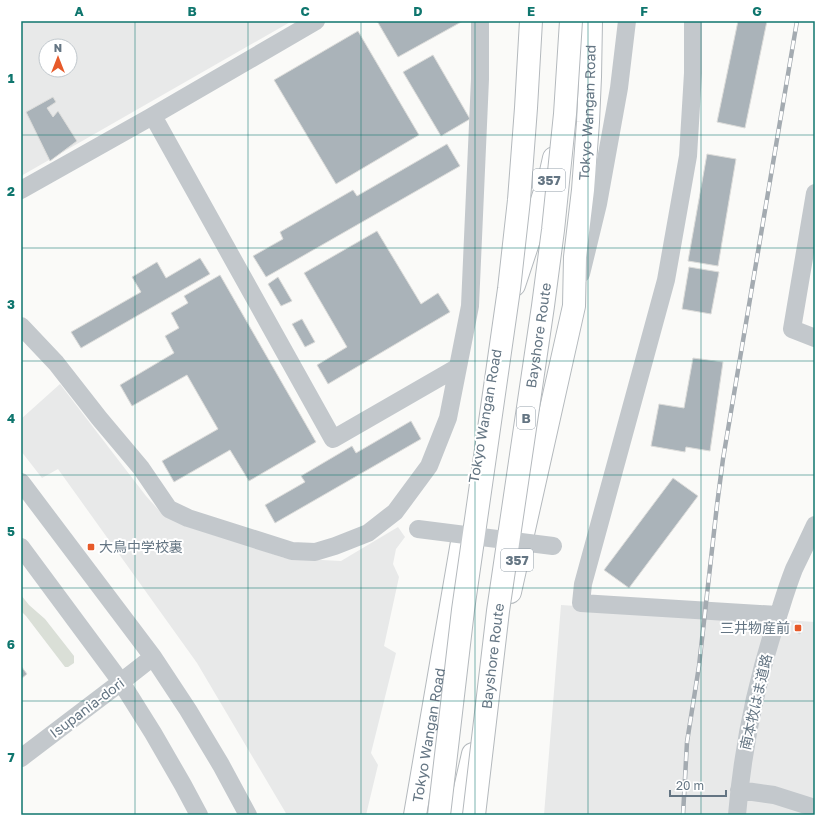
<svg xmlns="http://www.w3.org/2000/svg" width="836" height="836" font-family="'Golos Text','Noto Sans JP',sans-serif">
<rect width="100%" height="100%" fill="#fafaf8"/>
<path fill="#e8e9e9" fill-rule="evenodd" d="M 21,21 L 292,21 L 21,176 ZM 46,46 L 70,46 L 70,70 L 46,70 Z
M 60,384 L 146,496 L 164,516 L 284,558 L 341,561 L 398,527 L 405,537 L 396,549 L 393,564 L 399,577 L 384,646 L 396,653 L 371,753 L 378,765 L 366,815 L 287,815 L 197,663 L 58,469 L 42,478 L 21,451 L 21,419 Z
M 561,605 L 815,622 L 815,815 L 544,815 Z"/>
<path fill="#dadfd7" d="M 21,595 L 29,605 L 45,619 L 74,656 L 74,663 L 68,667 L 65,667 L 26,616 L 21,611 Z"/>
<path fill="#aab3b9" stroke="#dcdcda" d="M 377,21 L 463,21 L 398,57 Z
M 738,21 L 767,21 L 745,128 L 717,122 Z
M 358,31 L 419,135 L 336,184 L 274,80 Z
M 433,55 L 470,119 L 441,136 L 403,72 Z
M 53,97 L 56,102 L 47,108 L 53,117 L 58,111 L 77,141 L 50,161 L 26,112 Z
M 447,144 L 460,166 L 266,277 L 253,256 L 283,239 L 280,232 L 353,190 L 357,196 Z
M 707,154 L 736,159 L 718,266 L 688,261 Z
M 377,231 L 421,304 L 438,293 L 450,312 L 328,384 L 317,365 L 347,347 L 304,273 Z
M 200,258 L 210,274 L 81,348 L 71,332 L 141,292 L 132,277 L 157,262 L 166,278 Z
M 689,267 L 719,272 L 711,314 L 682,309 Z
M 220,275 L 316,442 L 249,481 L 230,450 L 174,482 L 162,461 L 218,429 L 187,375 L 132,406 L 120,385 L 174,353 L 165,336 L 179,328 L 171,313 L 188,303 L 184,296 Z
M 278,277 L 292,301 L 281,306 L 268,284 Z
M 302,319 L 315,342 L 305,347 L 292,324 Z
M 693,358 L 723,362 L 710,451 L 686,447 L 685,452 L 651,446 L 659,404 L 684,408 Z
M 411,421 L 421,439 L 275,523 L 265,505 L 305,482 L 301,476 L 352,446 L 356,453 Z
M 673,478 L 698,496 L 629,588 L 604,570 Z
M 799,623 L 803,625 L 800,634 L 796,632 Z
M 21,666 L 27,674 L 21,679 Z"/>
<g fill="none" stroke-linecap="round" stroke-linejoin="round">
<g stroke="#b4b9bd" stroke-width="24">
<g id="highway">
<path d="M 514,285 L 550,176 L 554,158"/>
<path id="s1" d="M 510,592 L 574,306 L 575,257 L 583,190 L 588,122 L 590,77 L 591,21"/>
<path id="s2" d="M 415,815 L 462,542"/>
<path d="M 459,815 L 473,754"/>
</g>
</g>
<path stroke="#c3c8cc" stroke-width="18" d="M 693,21 L 693,73 L 688,156 L 666,280 L 583,584 L 581,603 L 778,615
M 153,116 L 333,439 L 458,367 L 470,306 L 480,79 L 480,21
M 21,190 L 149,118 L 316,21
M 815,193 L 792,329 L 815,338
M 581,274 L 598,204 L 619,88 L 627,21
M 21,326 L 56,363 L 99,418 L 141,468 L 169,509 L 188,518 L 292,551 L 315,552 L 335,546 L 368,533 L 395,512 L 429,466 L 448,418 L 458,367
M 21,482 L 153,657 L 188,710 L 221,765 L 248,815
M 21,547 L 121,682 L 153,733 L 183,785 L 199,815
M 21,758 L 121,682 L 153,657
M 739,790 L 774,795 L 815,808
M 737,815 C 743,744 758,674 781,607 C 785,594 789,582 794,569 C 801,555 808,540 815,525"/>
<use href="#highway" stroke="#fff" stroke-width="22"/>
<g stroke="#a4abb1" stroke-width="4.5">
<path id="rail" d="M 683,815 L 687,742 L 699,666 L 717,505 L 723,459 L 797,21"/>
</g>
<use href="#rail" stroke="#fff" stroke-width="3" stroke-dasharray="9" stroke-linecap="butt"/>
<g stroke="#b4b9bd" stroke-width="24" stroke-linecap="butt">
<g id="highway-bridge">
<path d="M 439,815 L 463,610 L 509,289 L 519,200 L 526,108 L 531,21"/>
<path id="s3" d="M 474,815 L 498,611 L 543,306 L 553,230 L 565,114 L 571,21"/>
</g>
</g>
<path stroke="#c3c8cc" stroke-width="18" d="M 418,529 L 553,546"/>
<use href="#highway-bridge" stroke="#fff" stroke-width="22"/>
</g>
<path fill="none" stroke="#0f766e" stroke-width="1" stroke-opacity="0.55" d="M 135,21 L 135,815M 248,21 L 248,815M 361,21 L 361,815M 475,21 L 475,815M 588,21 L 588,815M 701,21 L 701,815M 21,135 L 815,135M 21,248 L 815,248M 21,361 L 815,361M 21,475 L 815,475M 21,588 L 815,588M 21,701 L 815,701"/>
<g fill="#e75a2a" stroke="#fff" stroke-width="1.5">
<rect x="87" y="543" width="8" height="8" rx="2"/>
<rect x="794" y="624" width="8" height="8" rx="2"/>
</g>
<g text-anchor="middle" stroke-width="4" stroke-linejoin="round" paint-order="stroke">
<g fill="#fff" stroke="#929ea8" stroke-width="1">
<rect x="533" y="169" width="32" height="22" rx="3"/>
<rect x="517" y="407" width="18" height="22" rx="3"/>
<rect x="501" y="549" width="32" height="22" rx="3"/>
</g>
<g font-size="13" font-weight="bold" fill="#647583">
<text x="549" y="185">357</text>
<text x="526" y="423">B</text>
<text x="517" y="565">357</text>
</g>
<g font-size="14" fill="#647583" stroke="#fff">
<text dy="5" stroke="none"><textPath href="#s1" startOffset="487">Tokyo Wangan Road</textPath></text>
<text dy="5" stroke="none"><textPath href="#s3" startOffset="484">Bayshore Route</textPath></text>
<text transform="translate(485 416) rotate(-80)" y="5">Tokyo Wangan Road</text>
<text dy="5" stroke="none"><textPath href="#s3" startOffset="160">Bayshore Route</textPath></text>
<text transform="translate(756 702) rotate(-77)" y="5">南本牧はま道路</text>
<text transform="translate(87 708) rotate(-37)" y="5">Isupania-dori</text>
<text dy="5" stroke="none"><textPath href="#s2" startOffset="81">Tokyo Wangan Road</textPath></text>
</g>
<g font-size="14" fill="#647583" stroke="#fff" text-anchor="start">
<text x="99" y="552">大鳥中学校裏</text>
<text x="790" y="633" text-anchor="end">三井物産前</text>
</g>
</g>
<rect width="836" height="836" fill="none" stroke="#ffffff" stroke-width="44"/>
<g transform="translate(58 58)"><circle r="19" fill="#ffffff" stroke="#c1c8cd"/>
<path d="M0-3L7 15L0 10L-7 15Z" fill="#e75a2a"/>
<text y="-6" font-size="11" font-weight="bold" text-anchor="middle" fill="#647583">N</text>
</g>
<path d="M670 790v6h56v-6" fill="none" stroke="#647583" stroke-width="2"/>
<text x="676" y="790" font-size="12" fill="#647583" stroke="#ffffff" stroke-width="3" paint-order="stroke">20 m</text>
<rect x="22" y="22" width="792" height="792" fill="none" stroke="#0f766e" stroke-width="1.5"/>
<g font-size="13" text-anchor="middle" font-weight="bold" fill="#0f766e">
<text x="79" y="16">A</text>
<text x="192" y="16">B</text>
<text x="305" y="16">C</text>
<text x="418" y="16">D</text>
<text x="531" y="16">E</text>
<text x="644" y="16">F</text>
<text x="757" y="16">G</text>
<text x="11" y="83">1</text>
<text x="11" y="196">2</text>
<text x="11" y="309">3</text>
<text x="11" y="423">4</text>
<text x="11" y="536">5</text>
<text x="11" y="649">6</text>
<text x="11" y="762">7</text>
</g>
</svg>
